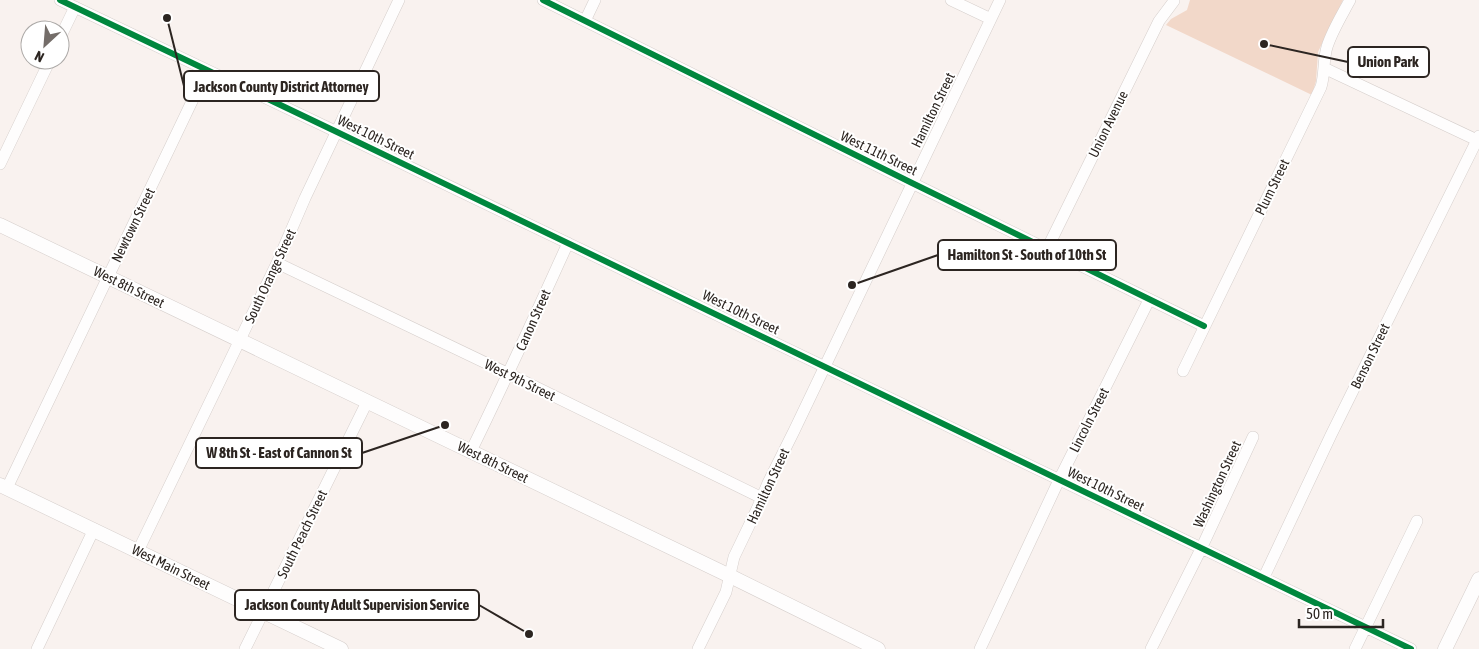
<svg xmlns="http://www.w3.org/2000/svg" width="1479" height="649" font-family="'Asap Condensed',sans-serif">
<rect width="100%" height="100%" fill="#f9f2ef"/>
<path fill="#f2d8c9" d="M 1190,0 L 1343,0 L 1318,52 L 1316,81 L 1312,95 L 1166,25 L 1171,19 L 1187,10 Z"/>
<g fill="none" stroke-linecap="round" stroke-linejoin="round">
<g stroke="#d5cecb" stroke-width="12">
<path id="minor" d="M 60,0 L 337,132 L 1411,649
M 543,0 L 912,183 L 1204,326
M 951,0 L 991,19
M 585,21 L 595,0
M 60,38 L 75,7
M 1324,68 L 1479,141
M 0,164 L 50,60
M 1047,249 L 1159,21 L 1174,1
M 277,263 L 509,374 L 762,498
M 1183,371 L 1321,87 C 1325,74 1323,60 1327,47 C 1332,31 1342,15 1350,0
M 471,451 C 505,382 536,313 568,243
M 7,488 L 207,70
M 138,551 L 277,263 L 305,198 L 399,0
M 1264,577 L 1331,435 L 1479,136
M 37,649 L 94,529
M 245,649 L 367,402
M 698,649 L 726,592 L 734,557 L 757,509 L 768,483 L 794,431 L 1000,0
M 980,649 L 1059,480 L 1149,300
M 1151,649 L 1201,549 L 1253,437
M 1355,649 L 1417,521"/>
</g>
<g stroke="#d5cecb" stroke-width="15">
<path id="major" d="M 0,225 L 730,576 L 878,649
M 0,485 L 341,649
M 1445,649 L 1479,579"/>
</g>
<use href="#minor" stroke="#fefdfd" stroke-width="11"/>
<use href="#major" stroke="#fefdfd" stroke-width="14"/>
<g stroke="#fff" stroke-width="9">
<path id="cycleway" d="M 60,0 L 337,132 L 1411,649
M 543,0 L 912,183 L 1204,326"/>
</g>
<use href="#cycleway" stroke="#00873e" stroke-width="6"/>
</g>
<g text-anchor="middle" stroke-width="4" stroke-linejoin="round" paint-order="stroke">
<g font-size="14" fill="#2c2521" stroke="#fff">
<text transform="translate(933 110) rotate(-64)" y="5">Hamilton Street</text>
<text transform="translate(1108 124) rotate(-64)" y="5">Union Avenue</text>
<text transform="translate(376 137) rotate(26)" y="5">West 10th Street</text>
<text transform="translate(879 153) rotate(26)" y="5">West 11th Street</text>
<text transform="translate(1272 187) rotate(-64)" y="5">Plum Street</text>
<text transform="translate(133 225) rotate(-64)" y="5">Newtown Street</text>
<text transform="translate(270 276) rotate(-65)" y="5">South Orange Street</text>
<text transform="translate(129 287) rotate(26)" y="5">West 8th Street</text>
<text transform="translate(741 312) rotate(26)" y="5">West 10th Street</text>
<text transform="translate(533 320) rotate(-66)" y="5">Canon Street</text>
<text transform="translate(1370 356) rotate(-64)" y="5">Benson Street</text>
<text transform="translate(520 380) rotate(26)" y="5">West 9th Street</text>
<text transform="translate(1089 420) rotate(-63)" y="5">Lincoln Street</text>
<text transform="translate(493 462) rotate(26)" y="5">West 8th Street</text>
<text transform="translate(1217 484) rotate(-65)" y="5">Washington Street</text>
<text transform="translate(768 486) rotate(-65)" y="5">Hamilton Street</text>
<text transform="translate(1106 489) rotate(26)" y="5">West 10th Street</text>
<text transform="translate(302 534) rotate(-64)" y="5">South Peach Street</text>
<text transform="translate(171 567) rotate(26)" y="5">West Main Street</text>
</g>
</g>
<path fill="none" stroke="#2c2521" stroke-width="2" d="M1264 44L1348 62M167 18L184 86M852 285L938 255M445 425L362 453M529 634L479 605"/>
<g fill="#2c2521" stroke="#fff" stroke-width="2">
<circle cx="1264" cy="44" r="5"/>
<circle cx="167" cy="18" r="5"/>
<circle cx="852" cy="285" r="5"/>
<circle cx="445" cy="425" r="5"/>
<circle cx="529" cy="634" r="5"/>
</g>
<g fill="#fff" stroke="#2c2521" stroke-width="2">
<rect x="1348" y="47" width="81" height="30" rx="5"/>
<rect x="184" y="71" width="195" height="30" rx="5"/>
<rect x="938" y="240" width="178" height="30" rx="5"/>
<rect x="196" y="438" width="166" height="30" rx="5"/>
<rect x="235" y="590" width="244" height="30" rx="5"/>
</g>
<g font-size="15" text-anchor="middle" font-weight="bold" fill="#2c2521">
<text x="1388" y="67">Union Park</text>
<text x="281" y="92">Jackson County District Attorney</text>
<text x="1027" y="260">Hamilton St - South of 10th St</text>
<text x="279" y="458">W 8th St - East of Cannon St</text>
<text x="357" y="610">Jackson County Adult Supervision Service</text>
</g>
<g transform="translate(45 45) rotate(206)"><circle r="24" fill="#ffffff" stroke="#aba8a6"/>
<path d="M0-4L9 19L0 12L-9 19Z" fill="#746d69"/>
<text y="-8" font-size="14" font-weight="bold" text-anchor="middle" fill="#2c2521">N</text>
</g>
<path d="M1299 619v8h84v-8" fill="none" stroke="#2c2521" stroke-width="2.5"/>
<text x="1306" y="619" font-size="15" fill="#2c2521" stroke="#ffffff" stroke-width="4" paint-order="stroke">50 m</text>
</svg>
